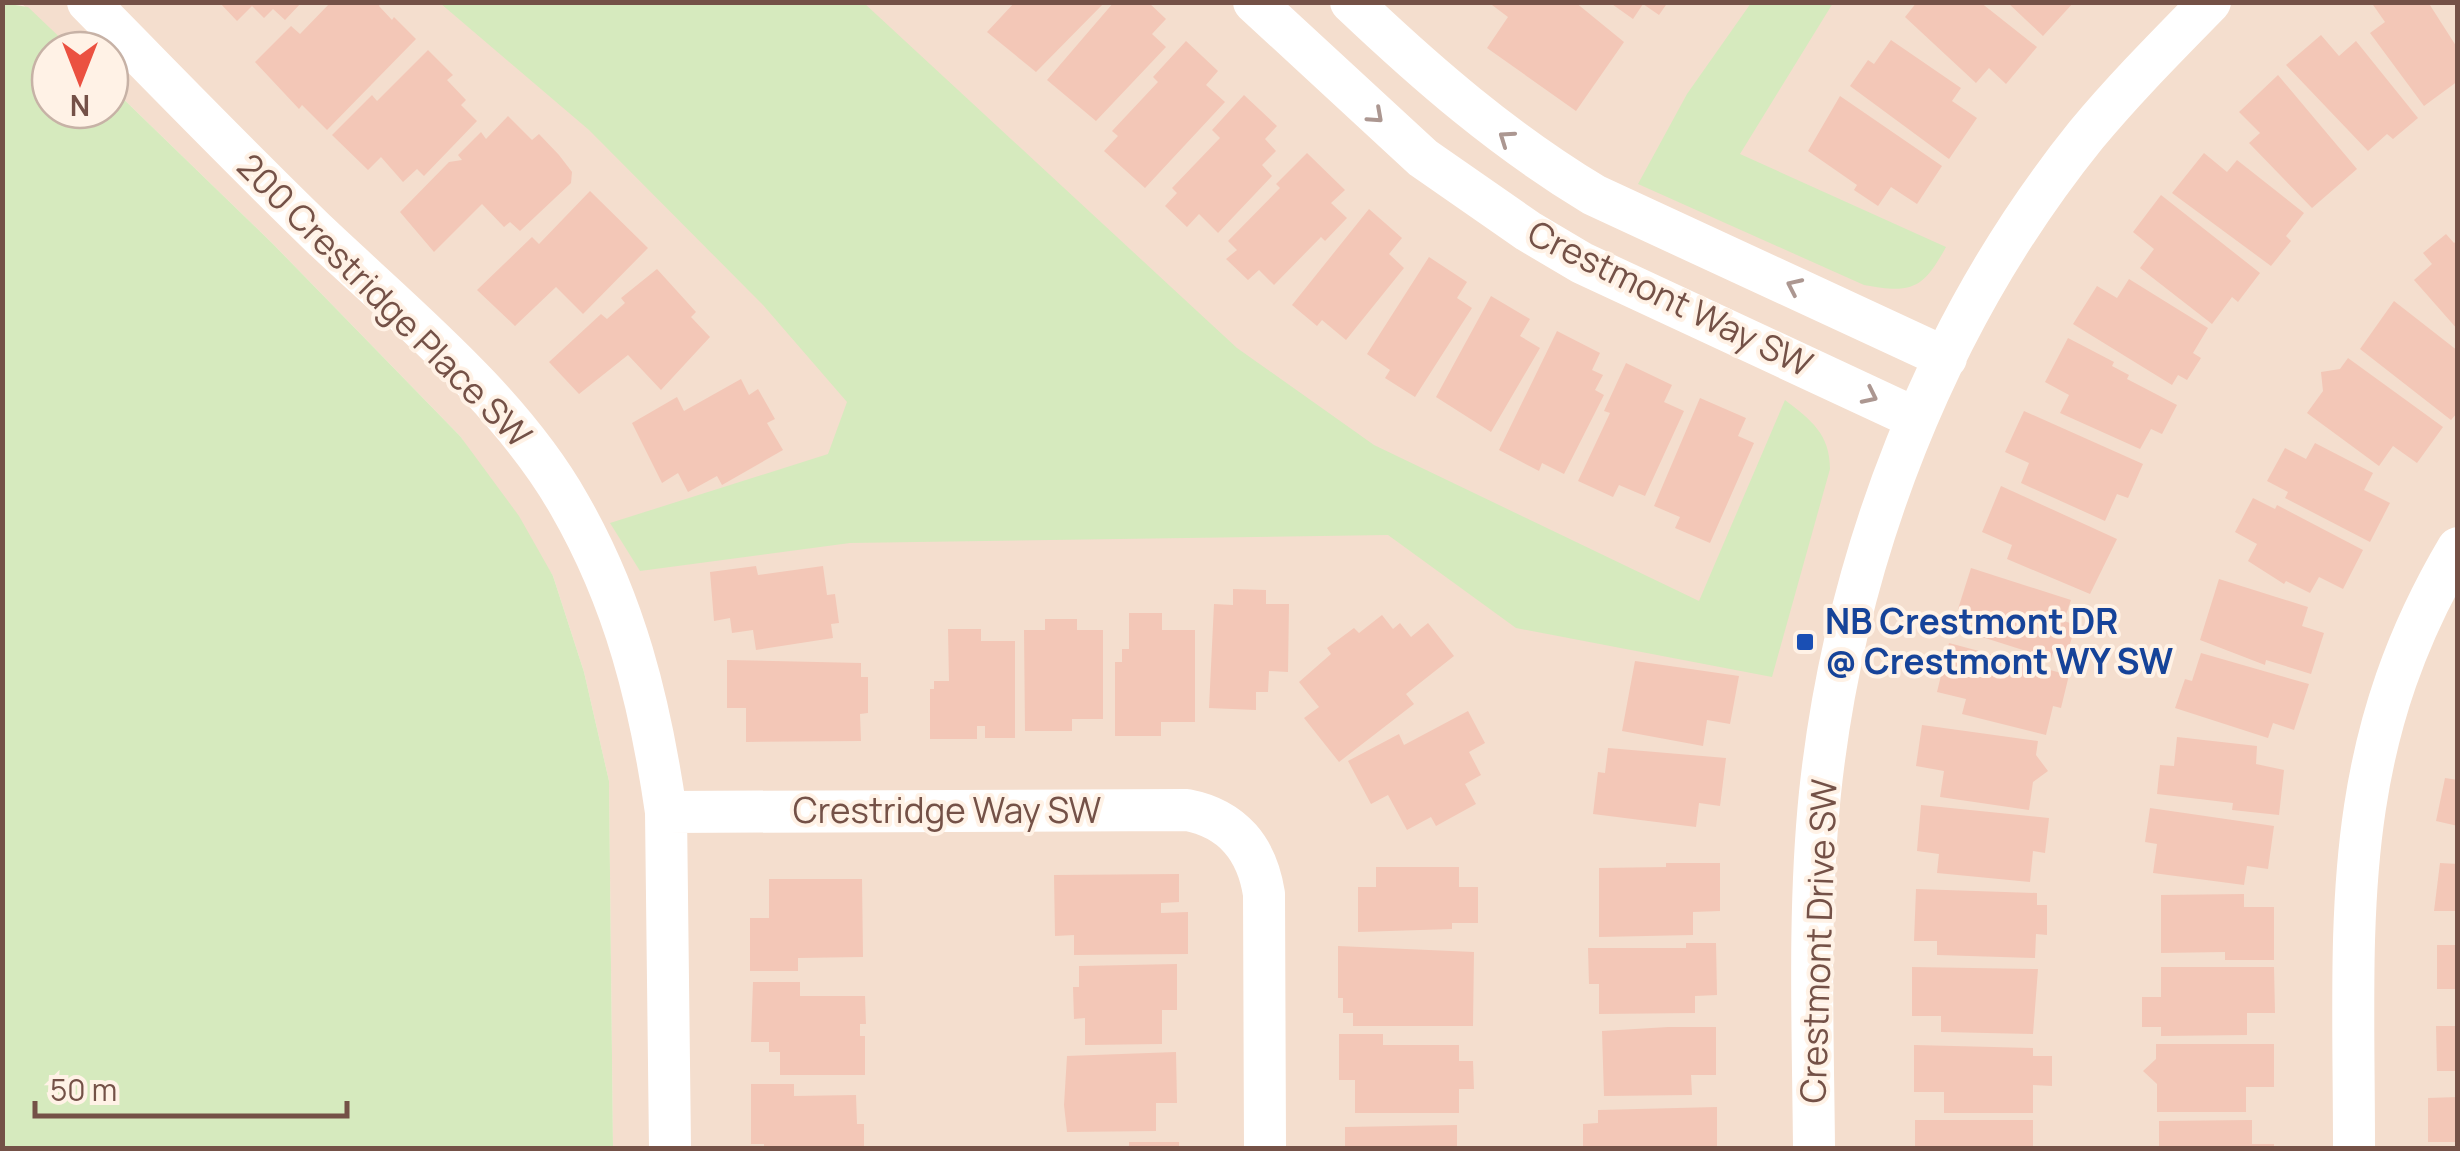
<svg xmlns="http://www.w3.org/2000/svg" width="2460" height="1151" font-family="Manrope,sans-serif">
<rect width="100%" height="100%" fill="#fdeee0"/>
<path fill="#f4dece" d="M 21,3 L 2457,3 L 2457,1148 L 613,1148 L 609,781 L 584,672 L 553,576 L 460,436 L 273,244 L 110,86 L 110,50 L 73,50 Z"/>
<path fill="#d6eabe" d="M 2,3 L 28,7 L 73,50 L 50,50 L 50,110 L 110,110 L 110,86 L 273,244 L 460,436 L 519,516 L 553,576 L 584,672 L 609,781 L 613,1148 L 3,1148 Z
M 440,3 L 864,3 L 1237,348 L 1374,445 L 1699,601 L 1785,400 C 1811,420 1830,434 1830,469 L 1772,677 L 1516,628 L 1388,535 L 850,543 L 640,571 L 610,523 L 828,454 L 847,402 L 763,305 L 589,130 Z
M 1751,3 L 1833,3 L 1740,154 L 1946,247 C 1923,289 1912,294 1864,285 L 1638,184 L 1687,94 Z"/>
<path fill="#f3c7b7" d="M 219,2 L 302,2 L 285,20 L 273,9 L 264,18 L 252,6 L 237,21 Z
M 331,2 L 381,2 L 379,6 L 392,20 L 394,17 L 416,39 L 327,130 L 302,105 L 299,109 L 255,62 L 291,26 L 300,34 Z
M 1015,2 L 1105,2 L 1036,72 L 987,32 Z
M 1114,2 L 1148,2 L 1166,19 L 1152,34 L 1166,47 L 1096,121 L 1047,80 Z
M 1488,2 L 1575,2 L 1624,42 L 1576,111 L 1487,48 L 1508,17 Z
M 1609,2 L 1668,2 L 1659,15 L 1643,4 L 1633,19 Z
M 1917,2 L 1980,2 L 2037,47 L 2006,84 L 1989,68 L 1976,83 L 1905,17 Z
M 2007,2 L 2074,2 L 2043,36 Z
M 2371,2 L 2428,2 L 2458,49 L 2458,81 L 2424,106 L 2370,33 L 2385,22 Z
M 2321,35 L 2339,56 L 2356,41 L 2418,118 L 2393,139 L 2387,134 L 2368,151 L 2286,65 Z
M 1891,40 L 1961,88 L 1952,101 L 1977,118 L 1949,159 L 1850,86 L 1868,60 L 1874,64 Z
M 1186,41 L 1218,71 L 1206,85 L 1225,102 L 1145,188 L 1104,151 L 1118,136 L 1112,131 L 1158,82 L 1153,77 Z
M 428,50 L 453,75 L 447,80 L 466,100 L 461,105 L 477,121 L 424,176 L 417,169 L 403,182 L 381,157 L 368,170 L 332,135 L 372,95 L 377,101 Z
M 2278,75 L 2357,169 L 2312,208 L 2249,143 L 2260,133 L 2239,112 Z
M 1244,95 L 1277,126 L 1265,139 L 1276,151 L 1262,165 L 1272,176 L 1218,233 L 1199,214 L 1187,227 L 1165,206 L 1177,193 L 1172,188 L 1220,138 L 1212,130 Z
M 1840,96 L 1942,166 L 1917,204 L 1891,187 L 1878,206 L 1854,190 L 1857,185 L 1808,151 Z
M 508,116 L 532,140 L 539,134 L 559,155 L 572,172 L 571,183 L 520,231 L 510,222 L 504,227 L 482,204 L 434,252 L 400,212 L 449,162 L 462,160 L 458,155 L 481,132 L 486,139 Z
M 1307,153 L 1345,190 L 1331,203 L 1347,218 L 1325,241 L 1321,237 L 1274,285 L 1259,270 L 1248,280 L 1226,259 L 1237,250 L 1228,241 L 1280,188 L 1276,184 Z
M 2204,153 L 2227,172 L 2237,160 L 2304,213 L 2286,236 L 2291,241 L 2271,266 L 2172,193 Z
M 590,191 L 648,248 L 583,314 L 556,287 L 515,326 L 477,290 L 532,237 L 539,244 Z
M 2161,195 L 2260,273 L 2238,302 L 2232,297 L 2212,324 L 2140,268 L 2154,249 L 2133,232 Z
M 1369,209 L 1402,238 L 1389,254 L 1404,268 L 1346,340 L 1322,320 L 1317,326 L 1292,305 Z
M 2446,234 L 2454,243 L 2458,240 L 2458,330 L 2414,280 L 2432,264 L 2423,253 Z
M 1429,257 L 1467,282 L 1457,298 L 1472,308 L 1415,397 L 1385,378 L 1390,370 L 1367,354 Z
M 657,269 L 696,312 L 691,317 L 710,337 L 661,390 L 628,355 L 579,394 L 549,362 L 601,314 L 607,319 L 625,303 L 621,298 Z
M 2129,279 L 2208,328 L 2193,353 L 2201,358 L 2187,380 L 2178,375 L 2172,385 L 2073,324 L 2097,286 L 2117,298 Z
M 1491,296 L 1530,319 L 1520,336 L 1540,348 L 1491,432 L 1436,397 Z
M 2394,301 L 2458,351 L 2458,412 L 2451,420 L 2360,349 Z
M 1557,331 L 1600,353 L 1592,370 L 1603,375 L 1595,390 L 1604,395 L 1564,474 L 1542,463 L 1539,471 L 1499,450 Z
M 2068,338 L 2114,362 L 2112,366 L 2129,375 L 2127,379 L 2177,405 L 2162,434 L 2151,429 L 2140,449 L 2060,413 L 2069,395 L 2045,382 Z
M 2348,358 L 2443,427 L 2417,463 L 2393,446 L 2379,466 L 2307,413 L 2323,391 L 2321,372 L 2340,369 Z
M 1626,363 L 1672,385 L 1664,402 L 1684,411 L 1645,496 L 1619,485 L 1613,497 L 1578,481 L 1610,413 L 1604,411 Z
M 741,379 L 749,395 L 758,389 L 775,419 L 767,423 L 783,450 L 722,485 L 717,476 L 688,492 L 678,473 L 662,483 L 632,423 L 677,397 L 684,411 Z
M 1700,398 L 1746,418 L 1738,436 L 1754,443 L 1710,543 L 1675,528 L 1680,517 L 1654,506 Z
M 2024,411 L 2143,464 L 2128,498 L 2117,494 L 2105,521 L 2021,483 L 2029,463 L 2005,452 Z
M 2315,443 L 2373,473 L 2364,490 L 2390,503 L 2370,542 L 2285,498 L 2288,492 L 2267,481 L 2285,448 L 2306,459 Z
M 2001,486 L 2117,539 L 2090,594 L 2007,559 L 2012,545 L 1982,532 Z
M 2253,498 L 2275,509 L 2277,505 L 2363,550 L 2343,589 L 2319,577 L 2310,593 L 2286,581 L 2284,584 L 2248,561 L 2257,544 L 2235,532 Z
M 756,566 L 758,575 L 823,566 L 827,595 L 835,594 L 839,623 L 831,624 L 833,638 L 756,650 L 753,630 L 732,633 L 730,618 L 714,621 L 710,572 Z
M 1971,568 L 2071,600 L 2064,621 L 2076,625 L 2067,653 L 2054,649 L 2051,659 L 1982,637 L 1988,619 L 1958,609 Z
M 2219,579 L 2308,607 L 2302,626 L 2324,633 L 2311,674 L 2266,660 L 2265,665 L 2200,640 Z
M 1233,589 L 1266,590 L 1266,604 L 1289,604 L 1288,672 L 1269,671 L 1268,692 L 1256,692 L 1256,710 L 1209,708 L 1214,604 L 1233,605 Z
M 1129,613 L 1162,613 L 1162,630 L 1195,630 L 1195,722 L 1161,722 L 1161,736 L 1115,736 L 1115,662 L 1122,662 L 1122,649 L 1129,649 Z
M 1382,615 L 1393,629 L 1400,623 L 1411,637 L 1428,623 L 1454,656 L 1406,694 L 1414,704 L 1339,762 L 1304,718 L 1319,707 L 1299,682 L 1331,654 L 1327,648 L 1354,628 L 1359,633 Z
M 1045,619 L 1077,619 L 1077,630 L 1103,630 L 1103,719 L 1072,719 L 1072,731 L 1025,731 L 1024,630 L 1045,630 Z
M 948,629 L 981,629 L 981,641 L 1015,641 L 1015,738 L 985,738 L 985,726 L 977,726 L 977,739 L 930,739 L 930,689 L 934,689 L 934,681 L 949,681 Z
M 1949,643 L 2069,675 L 2061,708 L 2053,706 L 2046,735 L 1962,714 L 1966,699 L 1937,692 Z
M 2201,653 L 2309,684 L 2294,730 L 2273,723 L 2268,738 L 2175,708 L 2185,679 L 2192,681 Z
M 727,660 L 861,663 L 861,677 L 868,677 L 868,713 L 860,714 L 861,741 L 746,742 L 746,708 L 727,708 Z
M 1635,661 L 1739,676 L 1730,724 L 1707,720 L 1703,746 L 1622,731 Z
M 1468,711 L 1485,743 L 1469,752 L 1481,775 L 1465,784 L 1476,804 L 1436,826 L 1431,817 L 1407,830 L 1388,795 L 1371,804 L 1348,761 L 1399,734 L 1404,745 Z
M 1922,725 L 2038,741 L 2036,755 L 2048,771 L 2033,782 L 2029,810 L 1940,797 L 1944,771 L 1916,766 Z
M 2177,737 L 2257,746 L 2256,764 L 2284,770 L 2279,815 L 2232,810 L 2233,803 L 2157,794 L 2160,765 L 2174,766 Z
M 1608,748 L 1726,758 L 1720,806 L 1699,803 L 1696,827 L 1593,814 L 1598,772 L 1605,773 Z
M 2445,778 L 2458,780 L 2458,826 L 2436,821 Z
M 1921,805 L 2049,818 L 2045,853 L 2033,851 L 2030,882 L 1937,873 L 1939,854 L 1917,851 Z
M 2150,808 L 2274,826 L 2268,869 L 2247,866 L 2244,885 L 2153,873 L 2157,844 L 2145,842 Z
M 1666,863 L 1720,863 L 1720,911 L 1693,912 L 1693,935 L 1599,937 L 1599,868 L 1666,867 Z
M 2440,863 L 2458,864 L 2458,911 L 2434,911 Z
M 1376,867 L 1459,867 L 1459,887 L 1478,887 L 1478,923 L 1452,923 L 1452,929 L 1358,932 L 1358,887 L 1376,887 Z
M 1179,874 L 1179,902 L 1161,903 L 1161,913 L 1188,912 L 1188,954 L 1074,955 L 1074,935 L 1055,936 L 1054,875 Z
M 769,879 L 862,879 L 863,957 L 798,958 L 798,971 L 750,971 L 750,918 L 769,918 Z
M 1916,889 L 2037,893 L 2037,905 L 2047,905 L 2047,935 L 2036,934 L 2035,958 L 1937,955 L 1937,941 L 1914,941 Z
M 2244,894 L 2244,907 L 2274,907 L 2274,960 L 2225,960 L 2225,952 L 2161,953 L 2161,895 Z
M 1686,943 L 1716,943 L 1717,995 L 1695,996 L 1695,1013 L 1599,1014 L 1599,984 L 1589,984 L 1588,948 L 1686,948 Z
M 2437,945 L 2458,945 L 2458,989 L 2437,989 Z
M 1338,946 L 1474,952 L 1473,1026 L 1353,1026 L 1353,1013 L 1343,1013 L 1343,998 L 1338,998 Z
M 1177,964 L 1177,1010 L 1162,1010 L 1162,1044 L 1085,1045 L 1085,1018 L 1074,1019 L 1073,987 L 1079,987 L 1079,966 Z
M 1912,967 L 2038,969 L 2033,1034 L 1941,1032 L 1941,1016 L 1912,1016 Z
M 2161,967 L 2274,967 L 2275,1013 L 2247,1013 L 2247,1035 L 2161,1036 L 2161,1027 L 2142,1027 L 2142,997 L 2161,997 Z
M 753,982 L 800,982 L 800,996 L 865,996 L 866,1024 L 860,1024 L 860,1036 L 865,1036 L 865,1075 L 780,1075 L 780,1052 L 769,1052 L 769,1042 L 751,1042 Z
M 2436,1026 L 2458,1026 L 2458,1071 L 2437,1071 Z
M 1668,1027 L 1716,1027 L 1716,1075 L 1691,1075 L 1692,1095 L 1604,1096 L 1602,1031 Z
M 1339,1034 L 1383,1034 L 1383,1045 L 1459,1045 L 1459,1061 L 1473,1061 L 1474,1089 L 1459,1089 L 1459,1113 L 1355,1113 L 1355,1080 L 1339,1080 Z
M 2156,1044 L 2274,1044 L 2274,1087 L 2246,1087 L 2246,1112 L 2157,1112 L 2157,1084 L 2143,1071 L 2156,1059 Z
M 1914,1045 L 2033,1048 L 2033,1056 L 2052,1056 L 2052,1086 L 2033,1085 L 2033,1113 L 1944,1113 L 1944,1092 L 1914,1092 Z
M 1176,1052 L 1177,1103 L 1156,1103 L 1156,1131 L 1067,1132 L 1064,1105 L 1067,1056 Z
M 751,1084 L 794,1084 L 794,1096 L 856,1095 L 857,1124 L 864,1124 L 864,1148 L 764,1148 L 764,1144 L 751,1144 Z
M 2458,1097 L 2458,1142 L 2428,1142 L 2428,1098 Z
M 1717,1107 L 1717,1148 L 1583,1148 L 1583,1124 L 1598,1123 L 1598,1110 Z
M 1915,1120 L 2033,1120 L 2033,1148 L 1915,1148 Z
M 2252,1120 L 2252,1144 L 2274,1144 L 2274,1148 L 2159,1148 L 2159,1121 Z
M 1457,1125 L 1457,1148 L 1345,1148 L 1345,1127 Z
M 1129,1142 L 1179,1142 L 1179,1148 L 1129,1148 Z"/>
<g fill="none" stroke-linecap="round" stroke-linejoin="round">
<path stroke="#fff" stroke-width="42" d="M 88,2 C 166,81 243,161 323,238 C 407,317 512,403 569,504 C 625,601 650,702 666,812
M 1254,2 L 1423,158 L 1528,231 L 1582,263 L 1917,419
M 1351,2 C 1428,75 1503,140 1594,195 L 1946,358
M 670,1148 L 666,812 L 1187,810 C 1233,819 1257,849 1264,894 L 1265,1148
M 1814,1148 C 1813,1031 1808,910 1820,793 C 1845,557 1936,321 2086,135 C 2125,88 2167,46 2210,2
M 2354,1148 C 2354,923 2337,752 2458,548"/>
</g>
<defs><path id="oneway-chevron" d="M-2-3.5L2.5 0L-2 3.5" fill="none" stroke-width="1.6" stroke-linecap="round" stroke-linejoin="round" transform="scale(2.5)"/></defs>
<g stroke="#ac9791">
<use href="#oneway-chevron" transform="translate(1376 116) rotate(42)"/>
<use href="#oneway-chevron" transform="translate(1506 138) rotate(-145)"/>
<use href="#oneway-chevron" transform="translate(1794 286) rotate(-155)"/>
<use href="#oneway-chevron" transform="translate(1870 396) rotate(26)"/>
</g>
<rect fill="#1a4fb4" stroke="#fff2e6" stroke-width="4" x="1795" y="632" width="20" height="20" rx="5"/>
<g text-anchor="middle" stroke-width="8" stroke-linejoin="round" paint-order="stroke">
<g font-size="35" fill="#745147" stroke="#fff2e6">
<text transform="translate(1670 299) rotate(26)" y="12">Crestmont Way SW</text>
<text transform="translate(384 301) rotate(45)" y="12">200 Crestridge Place SW</text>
<text x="947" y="823">Crestridge Way SW</text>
<text transform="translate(1819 941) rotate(-88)" y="12">Crestmont Drive SW</text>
</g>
<g font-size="35" font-weight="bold" fill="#164399" stroke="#fff2e6" text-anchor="start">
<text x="1825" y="634">NB Crestmont DR<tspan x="1825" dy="40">@ Crestmont WY SW</tspan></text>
</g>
</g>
<rect width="2460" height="1151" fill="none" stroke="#745147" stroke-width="10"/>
<g transform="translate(80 80) rotate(180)"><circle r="48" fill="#fff2e6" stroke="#c7b2a6" stroke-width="2.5"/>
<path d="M0-8L18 38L0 25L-18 38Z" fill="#eb5141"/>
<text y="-15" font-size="28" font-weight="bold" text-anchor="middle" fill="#745147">N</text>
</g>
<path d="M35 1101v15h312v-15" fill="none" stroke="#745147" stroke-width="5"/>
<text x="50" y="1101" font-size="30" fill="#745147" stroke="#fff2e6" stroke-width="8" paint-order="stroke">50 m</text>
</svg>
